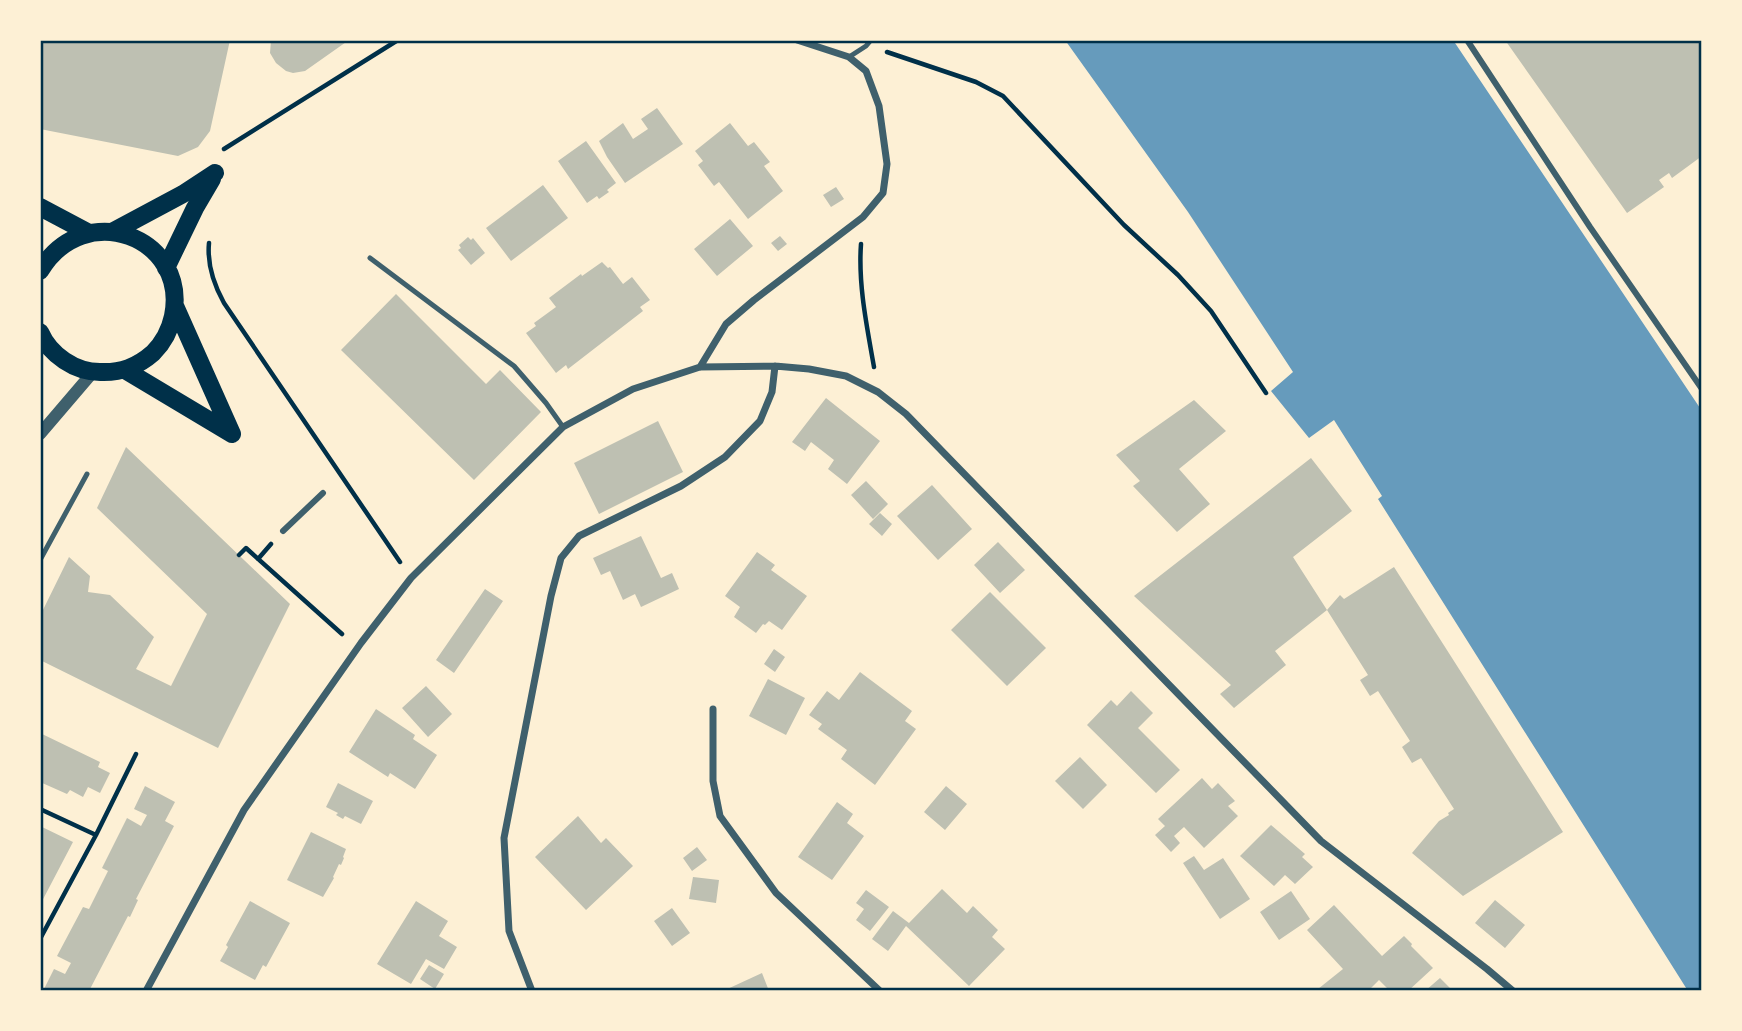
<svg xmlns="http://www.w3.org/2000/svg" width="1742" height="1031" font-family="'DejaVu Sans',sans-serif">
<rect width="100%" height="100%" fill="#fdf0d5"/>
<path fill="#669bbc" d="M 1065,40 L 1453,40 L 1702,411 L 1702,991 L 1688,991 L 1378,499 L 1382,496 L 1334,420 L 1309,438 L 1271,391 L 1293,372 L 1188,212 Z"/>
<path fill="#bec0b2" d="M 40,40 L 230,40 L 210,131 L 198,147 L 178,156 L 40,129 Z
M 271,40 L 349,40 L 305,71 L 293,73 L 286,71 L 276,63 L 270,53 Z
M 1505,40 L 1702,40 L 1702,156 L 1672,178 L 1669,173 L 1659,180 L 1664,187 L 1627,213 Z
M 657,108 L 683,144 L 625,183 L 607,157 L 599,141 L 623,123 L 633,139 L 648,129 L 641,119 Z
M 730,123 L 748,146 L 754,142 L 770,162 L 764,166 L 783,191 L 748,219 L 719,182 L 714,186 L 698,165 L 703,161 L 695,151 Z
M 586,141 L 616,183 L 607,190 L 609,192 L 599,199 L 597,196 L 587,203 L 558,161 Z
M 543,185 L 568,218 L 511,261 L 486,228 Z
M 836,187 L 844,199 L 831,207 L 823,195 Z
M 730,219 L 753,246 L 717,276 L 694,249 Z
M 780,236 L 787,244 L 778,251 L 771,243 Z
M 468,237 L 471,240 L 473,238 L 485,253 L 471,265 L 458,250 L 461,248 L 459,245 Z
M 602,262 L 608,268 L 610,267 L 623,284 L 632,277 L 650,300 L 640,307 L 643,311 L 568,369 L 566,365 L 556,373 L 526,333 L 536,326 L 534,323 L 556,307 L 549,298 L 581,274 L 582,276 Z
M 396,294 L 486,384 L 500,370 L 541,412 L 474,480 L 341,350 Z
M 826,398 L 880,441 L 847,484 L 828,469 L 834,460 L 811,442 L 805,451 L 792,442 Z
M 1194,400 L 1226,431 L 1179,469 L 1210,504 L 1177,532 L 1133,486 L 1140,481 L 1116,455 Z
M 658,421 L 683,472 L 599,514 L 574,463 Z
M 126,447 L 290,604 L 218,748 L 40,660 L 40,616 L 69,557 L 90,576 L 88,592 L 110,595 L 154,637 L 136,669 L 171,686 L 207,614 L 97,508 Z
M 1311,458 L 1352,511 L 1293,557 L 1327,610 L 1275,651 L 1286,665 L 1234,708 L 1220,694 L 1231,685 L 1134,596 Z
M 866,481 L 888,504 L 873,519 L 851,495 Z
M 932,485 L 972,529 L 938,560 L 897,516 Z
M 880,513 L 892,524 L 882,536 L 869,524 Z
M 641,536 L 661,578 L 672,573 L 679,589 L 641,607 L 635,594 L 623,600 L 610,571 L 601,575 L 593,558 Z
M 998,542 L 1025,570 L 1000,593 L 974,565 Z
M 757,552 L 775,565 L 771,570 L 807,596 L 782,630 L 769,621 L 765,625 L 763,624 L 756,633 L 734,617 L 740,607 L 725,596 Z
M 1394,567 L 1563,832 L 1463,896 L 1412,853 L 1439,821 L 1449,815 L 1448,813 L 1454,809 L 1421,758 L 1412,763 L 1402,747 L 1410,741 L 1378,691 L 1370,696 L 1360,680 L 1368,675 L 1327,610 L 1340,595 L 1344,599 Z
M 485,589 L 503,601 L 454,673 L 436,660 Z
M 990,592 L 1046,648 L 1007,686 L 951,630 Z
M 774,649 L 785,657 L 775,672 L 764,664 Z
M 860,672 L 912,711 L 905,721 L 916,729 L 875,785 L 841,759 L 847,750 L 818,729 L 822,724 L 809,715 L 827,691 L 839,700 Z
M 768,679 L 805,698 L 786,735 L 749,716 Z
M 426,686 L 452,714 L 428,737 L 402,708 Z
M 1131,691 L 1153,713 L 1138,728 L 1180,770 L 1156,793 L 1087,725 L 1111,700 L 1117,706 Z
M 376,709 L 415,735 L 413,739 L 437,755 L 415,789 L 390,773 L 388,777 L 349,752 Z
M 40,733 L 100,762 L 98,767 L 110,773 L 100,793 L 88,787 L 83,797 L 70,790 L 67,794 L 40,782 Z
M 1080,757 L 1107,785 L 1083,809 L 1055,781 Z
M 1202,778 L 1212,789 L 1218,783 L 1235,801 L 1228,806 L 1238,816 L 1204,848 L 1184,827 L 1174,836 L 1180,843 L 1171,852 L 1155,835 L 1165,826 L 1158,819 Z
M 338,783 L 373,801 L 361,824 L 345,816 L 343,819 L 336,815 L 338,813 L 326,807 Z
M 145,786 L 175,802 L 165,821 L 174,826 L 136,899 L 138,900 L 130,917 L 128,916 L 89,991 L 43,991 L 54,969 L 65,974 L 71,963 L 57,956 L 83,907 L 89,909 L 108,871 L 102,868 L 127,818 L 141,826 L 147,815 L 134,809 Z
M 946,786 L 967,804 L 945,830 L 924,812 Z
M 837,802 L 853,814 L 847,823 L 864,836 L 832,880 L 798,857 Z
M 578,816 L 601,843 L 606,838 L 633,866 L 586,910 L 535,857 Z
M 1271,825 L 1305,854 L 1302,857 L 1313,867 L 1295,884 L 1285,875 L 1274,886 L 1240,856 Z
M 40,826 L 73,842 L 40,905 Z
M 311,832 L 346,849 L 343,857 L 344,858 L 341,865 L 339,864 L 333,877 L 334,878 L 323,897 L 287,880 Z
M 697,847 L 707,860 L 692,871 L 683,858 Z
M 1194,856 L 1204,870 L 1223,858 L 1250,899 L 1220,919 L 1183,863 Z
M 693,877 L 719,880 L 716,903 L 689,899 Z
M 942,889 L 967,913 L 973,906 L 998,930 L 992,937 L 1005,949 L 969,986 L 906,926 L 888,951 L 872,939 L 893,911 L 909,923 Z
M 866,890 L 889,907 L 870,931 L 856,920 L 864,909 L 856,903 Z
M 1291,891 L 1310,919 L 1279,940 L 1260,912 Z
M 1495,900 L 1525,925 L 1505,948 L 1475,923 Z
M 250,901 L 290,923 L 266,967 L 263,965 L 255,980 L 220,961 L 228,947 L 226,945 Z
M 416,901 L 448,921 L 439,936 L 457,947 L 444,969 L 426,959 L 411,984 L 377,964 Z
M 1334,905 L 1382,956 L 1404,936 L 1412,944 L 1411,946 L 1433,968 L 1408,991 L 1390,991 L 1379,980 L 1368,991 L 1320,991 L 1318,989 L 1343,969 L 1307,930 Z
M 672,908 L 690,933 L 672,946 L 654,921 Z
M 429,965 L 444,974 L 435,989 L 420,979 Z
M 762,973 L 769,991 L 723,991 Z
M 1440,978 L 1453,991 L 1425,991 Z"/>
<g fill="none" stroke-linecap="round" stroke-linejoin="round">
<path stroke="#003049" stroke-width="4.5" d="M 887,52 L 976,82 L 1003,96 L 1124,225 L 1178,275 L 1211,311 L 1266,393
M 224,149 L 398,40
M 209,243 C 207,264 214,285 224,303 L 400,562
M 861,244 C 858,285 867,327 874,367
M 239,555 L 246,548 L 342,634
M 258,559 L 271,544
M 40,809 L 96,835
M 40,939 L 96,835 L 136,754"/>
<path stroke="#3f606c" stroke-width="5" d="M 849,57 L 866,46 L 871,40
M 370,258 L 514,366 L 546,403 L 563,427
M 40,560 L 87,474"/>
<path stroke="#3f606c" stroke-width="6" d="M 1467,40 L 1590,227 L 1702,389
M 283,531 L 323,493"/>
<path stroke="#3f606c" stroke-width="7" d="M 700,367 L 726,324 L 754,300 L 863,217 L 883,193 L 887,164 L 879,106 L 866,71 L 849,57 L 797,40
M 713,709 L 713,781 L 720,816 L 776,893 L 880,991
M 146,991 L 244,810 L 361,643 L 411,578 L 563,427 L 633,389 L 700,367 L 775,366 L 809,369 L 846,376 L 878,392 L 906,414 L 1321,841 L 1487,969 L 1513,991
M 532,991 L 509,931 L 504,838 L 551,596 L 561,558 L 579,536 L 681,486 L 725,457 L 760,421 L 772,392 L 775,366"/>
<path stroke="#3f606c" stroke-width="12" d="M 40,434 L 93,372"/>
<path stroke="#003049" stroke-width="18" d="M 40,207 L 89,233
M 112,232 L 183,194 L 215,173
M 166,268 L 195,208 L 212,179
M 40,271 C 84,197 189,237 173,316 C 170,330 164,342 153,353 C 137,367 121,373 100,372 C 75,372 50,355 40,332
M 175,306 L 232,434
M 125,370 L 232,434"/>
</g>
<rect width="1742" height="1031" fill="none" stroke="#fdf0d5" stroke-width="84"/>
<rect x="42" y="42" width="1658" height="947" fill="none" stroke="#003049" stroke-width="2.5"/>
</svg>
